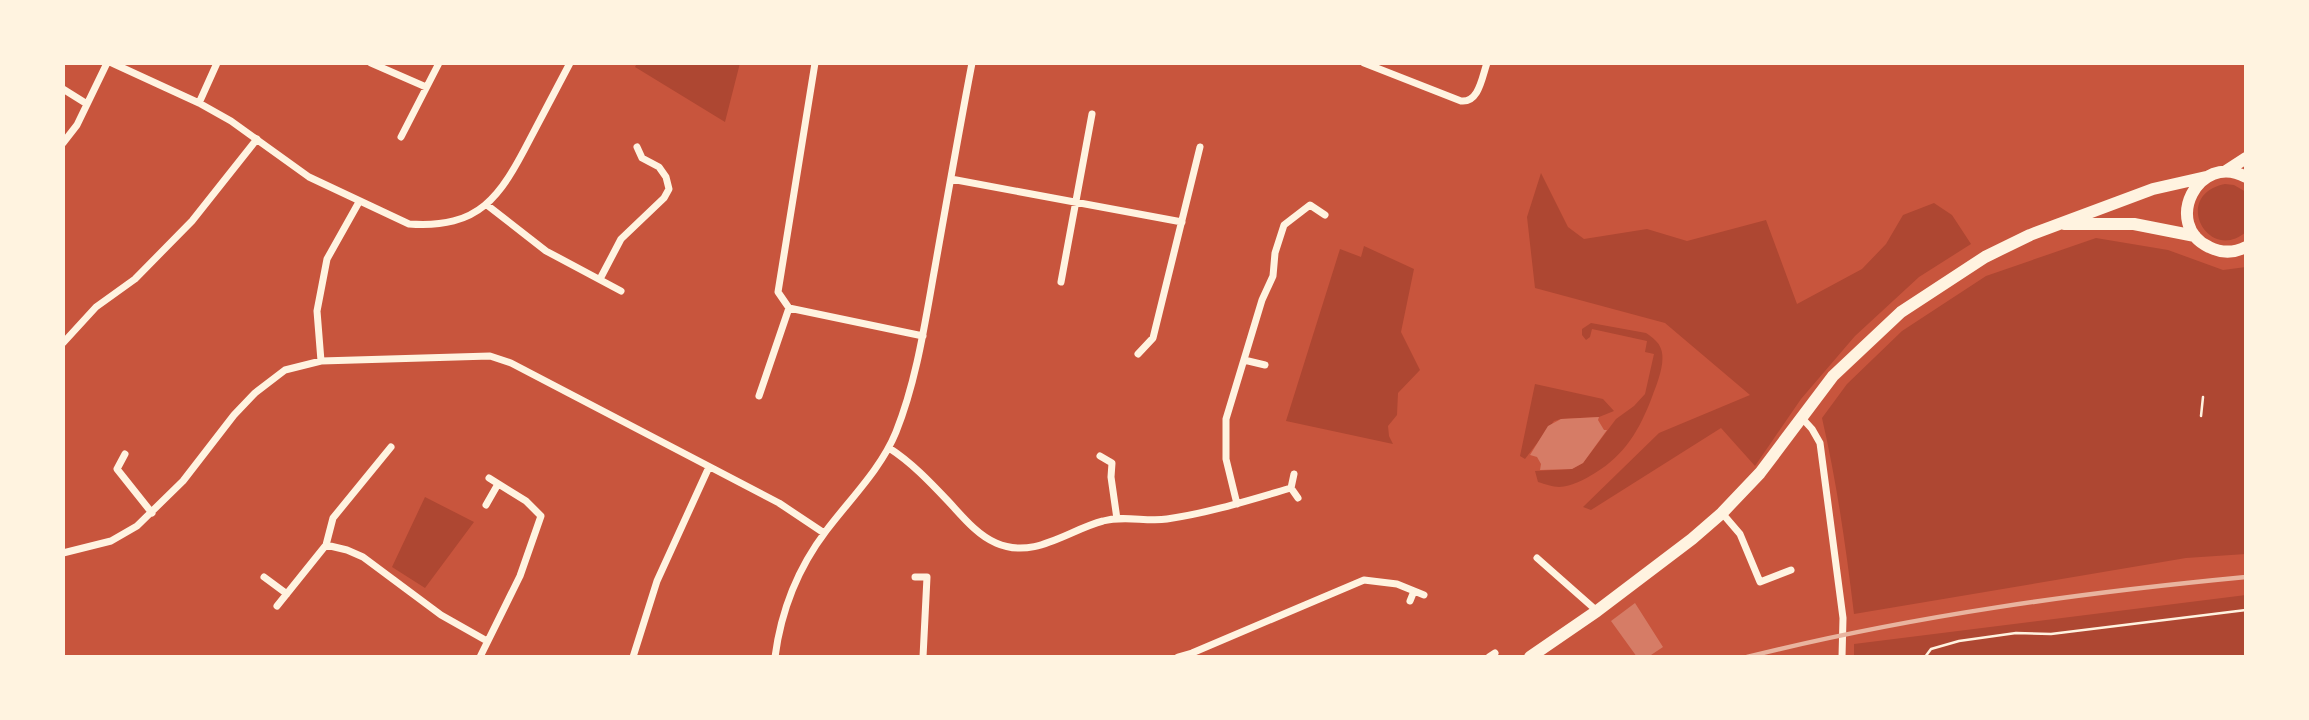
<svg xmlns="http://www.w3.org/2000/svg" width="2309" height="720" font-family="'Source Sans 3',sans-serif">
<rect width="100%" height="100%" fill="#c8553d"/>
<path fill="#ae4732" d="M 637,63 L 740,63 L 725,122 L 635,67 Z
M 1541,173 L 1568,227 L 1584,239 L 1647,229 L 1687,241 L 1766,220 L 1797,304 L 1862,269 L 1886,244 L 1903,215 L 1934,203 L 1952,215 L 1971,244 L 1919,277 L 1855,336 L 1801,399 L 1755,466 L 1721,428 L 1591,510 L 1583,507 L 1659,433 L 1750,395 L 1665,323 L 1535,288 L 1527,217 Z
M 2225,184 L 2234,185 L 2246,192 L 2246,232 C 2208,264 2171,195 2225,184 Z
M 2096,238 L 2168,250 L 2223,270 L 2246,267 L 2246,554 L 2186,558 L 1854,614 C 1846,548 1837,483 1822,418 L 1847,384 L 1902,331 L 1986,276 Z
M 1364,246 L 1414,269 L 1401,332 L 1420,370 L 1398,393 L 1397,415 L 1388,426 L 1389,436 L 1393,444 L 1286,421 L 1340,249 L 1361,257 Z
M 1591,323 L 1646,333 C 1652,337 1659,342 1661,349 C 1666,362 1657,384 1652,397 C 1640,429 1625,455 1595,473 C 1584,480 1572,486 1559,487 C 1553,487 1545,484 1538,482 L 1535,471 L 1572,469 L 1583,463 L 1616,419 L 1634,406 L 1645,394 L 1654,354 L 1645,352 L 1647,341 L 1592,329 L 1590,337 L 1586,340 L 1582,335 L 1582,329 Z
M 1535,384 L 1603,399 L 1614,411 L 1599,417 L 1561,419 L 1554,421 L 1525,459 L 1520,456 Z
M 425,497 L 474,522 L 425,588 L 392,567 Z
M 2246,595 L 2246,657 L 1854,657 L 1854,644 Z"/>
<path fill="#d67c66" d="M 1599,417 L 1598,420 L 1604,430 L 1607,430 L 1583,463 L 1572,469 L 1540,470 L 1541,464 L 1537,457 L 1530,455 L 1548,426 L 1561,419 Z
M 1635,603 L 1663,647 L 1648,657 L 1637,657 L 1611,621 Z"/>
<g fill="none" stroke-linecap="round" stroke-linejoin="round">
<path stroke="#fff3e0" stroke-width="2.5" d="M 2201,416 L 2203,397
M 1925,657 L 1931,649 L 1959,641 L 2016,633 L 2051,634 L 2246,610"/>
<path stroke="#fff3e0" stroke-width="7" d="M 112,63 L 199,103 L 231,121 L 309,177 L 409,224 C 480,229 500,197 530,139 C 543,114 557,88 570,63
M 371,63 L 426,87
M 815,63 L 778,292 L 789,308 L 923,336
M 1364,63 L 1461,101 C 1479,103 1482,77 1487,63
M 63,89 L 87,104
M 199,103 L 217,63
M 401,137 L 439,63
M 63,143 L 77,125 L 107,63
M 951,179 L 1182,222
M 487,205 L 546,251 L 621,291
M 600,279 L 621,239 L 664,198 L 669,189 L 666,177 L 659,167 L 642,158 L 637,147
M 1061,282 L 1092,114
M 63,343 L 96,307 L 135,279 L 192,221 L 257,139
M 1138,354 L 1153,338 L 1200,147
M 1244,360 L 1265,365
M 321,361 L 317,311 L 327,259 L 359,202
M 759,396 L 789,308
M 1801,417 L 1812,429 L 1820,443 L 1843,618 L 1842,657
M 889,448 C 911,462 930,482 948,501 C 962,516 977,535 996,543 C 1034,560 1068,530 1103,521 C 1124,515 1146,522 1167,519 C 1209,513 1250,500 1291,488
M 125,454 L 117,469 L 152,513
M 1100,456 L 1112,463 L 1111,477 L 1117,519
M 1294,474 L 1291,488 L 1298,498
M 1237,504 L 1226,459 L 1226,419 L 1262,300 L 1273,276 L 1275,253 L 1284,225 L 1310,205 L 1325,215
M 486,505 L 498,484
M 1722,513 L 1740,534 L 1760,582 L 1791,570
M 326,545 L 333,518 L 391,447
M 63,553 L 111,541 L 137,526 L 183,481 L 234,415 L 255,393 L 285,370 L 321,361 L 490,356 L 511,363 L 779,503 L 824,533
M 1537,558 L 1597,611
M 264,577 L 287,594
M 915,577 L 927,577 L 923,657
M 1410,601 L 1414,591
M 277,606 L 326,545 L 347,550 L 363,557 L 441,615 L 487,641
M 480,657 L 520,576 L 541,516 L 526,501 L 489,478
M 633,657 L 657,581 L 709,467
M 775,657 C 781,611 798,568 826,531 C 850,499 881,469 896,432 C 917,379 925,322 935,267 C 947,199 959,131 972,63
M 1178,657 L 1192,653 L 1364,580 L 1397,584 L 1424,595
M 1489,657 L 1495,653"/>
<path stroke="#fff3e0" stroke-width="12" d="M 2226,171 L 2246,158
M 2246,177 C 2198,151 2162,225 2209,247 C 2221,253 2234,253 2246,247
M 2064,224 L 2134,224 L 2195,236
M 1530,657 L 1597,611 L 1692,539 L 1722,513 L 1760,473 L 1833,376 L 1901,312 L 1985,257 L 2030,235 L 2153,189 L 2206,177"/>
<path stroke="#e9b49f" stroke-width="4.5" d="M 1747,657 C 1911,616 2078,593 2246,577"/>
</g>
<rect width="2309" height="720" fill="none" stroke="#fff3e0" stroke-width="130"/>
</svg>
